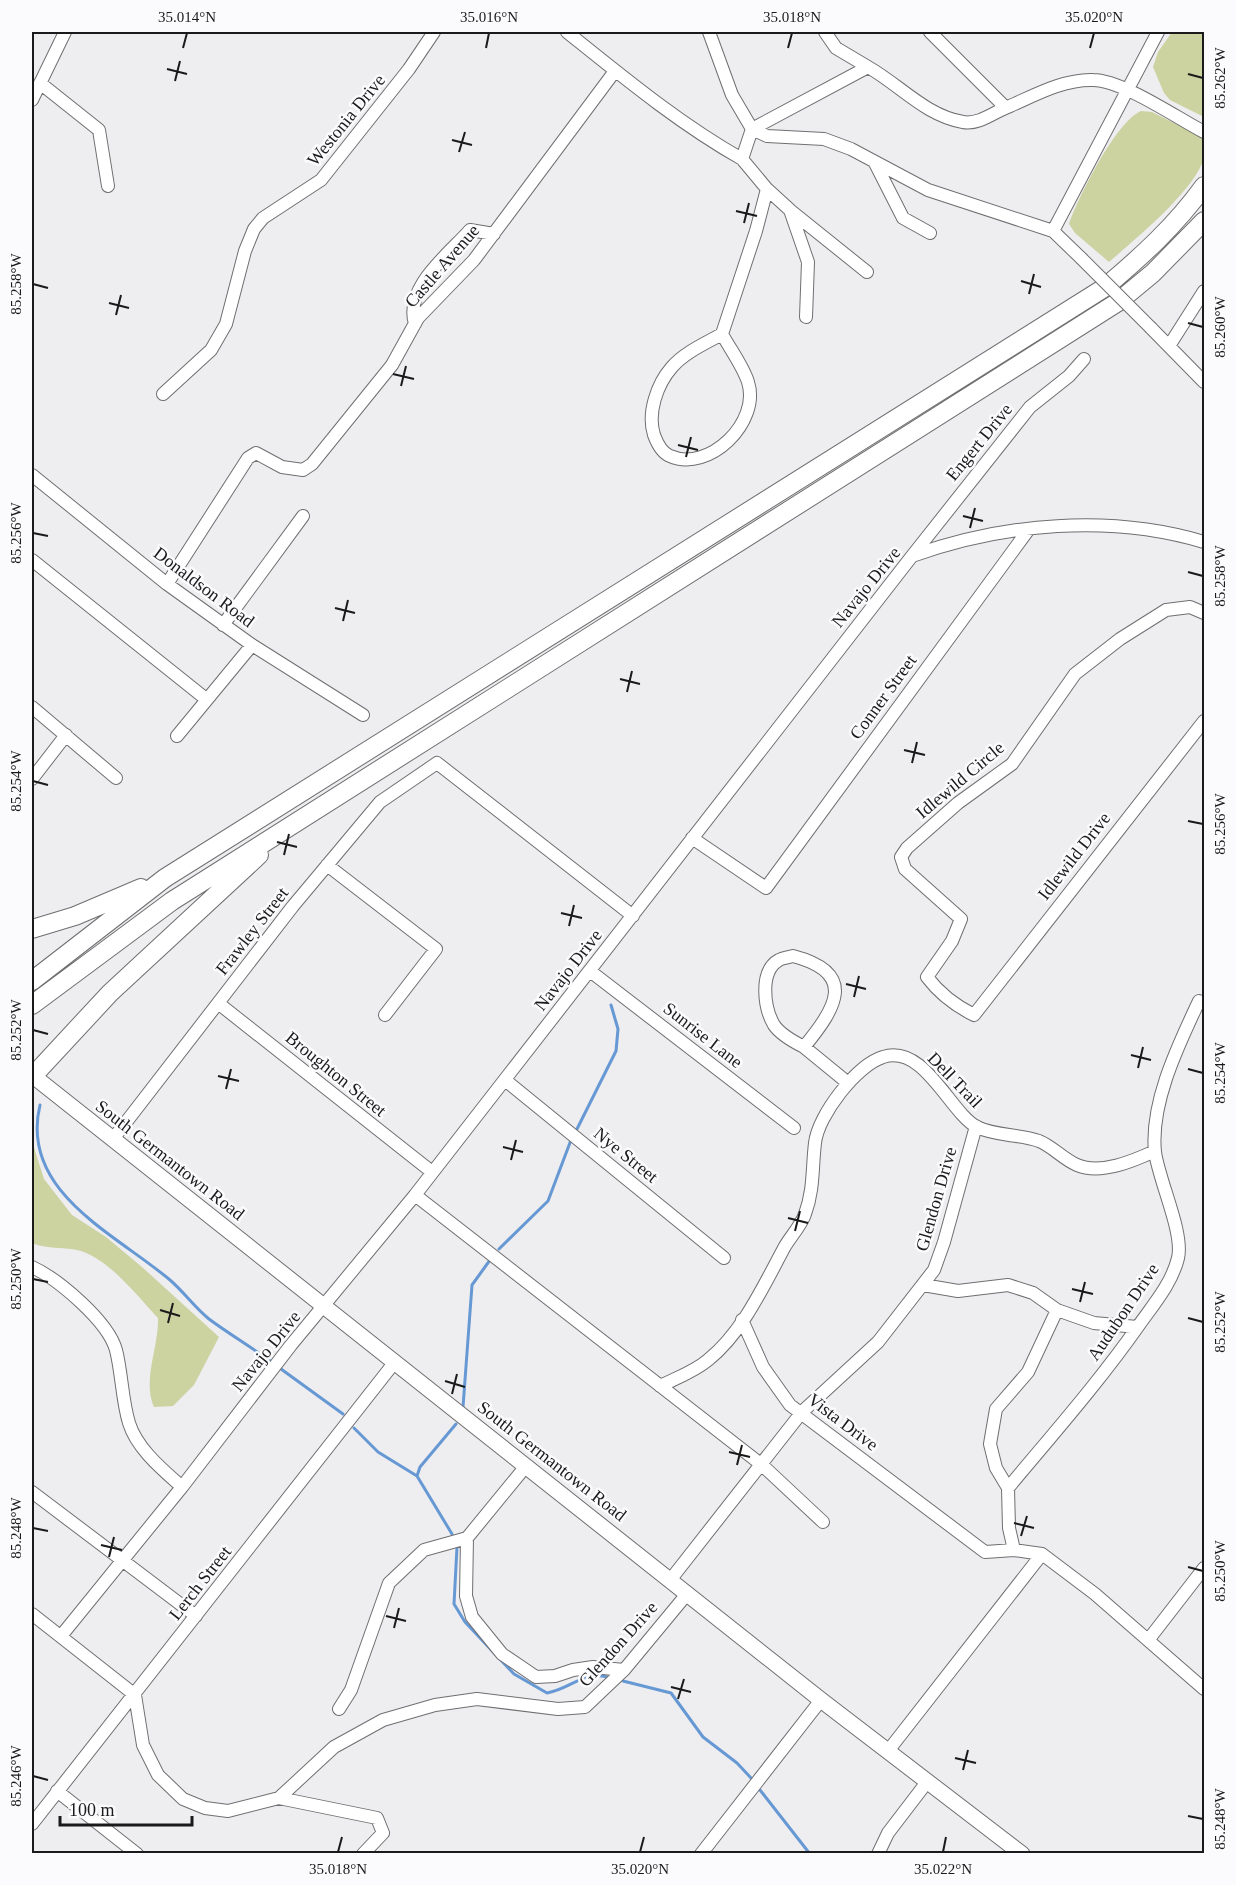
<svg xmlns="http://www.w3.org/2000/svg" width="1236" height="1885" font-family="Georgia,serif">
<rect width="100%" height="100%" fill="#eeedf0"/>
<path fill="#ccd3a1" d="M 1172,32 L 1204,32 L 1204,117 L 1170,100 L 1164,93 L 1153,67 L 1158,52 Z
M 1141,111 L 1152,112 L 1204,138 C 1204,144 1206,151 1204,157 C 1197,189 1134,240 1109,262 L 1075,233 L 1069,224 C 1078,198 1116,121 1141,111 Z
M 32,1141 L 44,1179 L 72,1215 L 106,1237 L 142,1267 L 219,1337 L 194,1385 L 173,1406 L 154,1407 C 142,1380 159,1347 158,1318 C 137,1296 108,1257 77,1250 C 62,1247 46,1249 32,1243 Z"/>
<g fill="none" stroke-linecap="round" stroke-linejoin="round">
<path stroke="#6698d4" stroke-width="3" d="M 40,1105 C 19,1192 116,1234 170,1280 C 184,1292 195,1308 209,1319 C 229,1334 250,1346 270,1361
M 577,1129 L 616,1051 L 618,1029 L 611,1005
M 499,1249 L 548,1201 L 571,1140
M 281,1369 L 343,1414
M 463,1407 L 472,1285 L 490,1260
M 354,1428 L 378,1452 L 417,1476 L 452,1534
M 417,1476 L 420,1467 L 456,1424
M 457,1547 L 454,1604 L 465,1622 L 514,1674 L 547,1693 C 570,1689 583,1671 607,1677
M 623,1681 L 671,1693 L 703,1737 L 737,1763 L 751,1778
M 760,1790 L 810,1854"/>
<g stroke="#6f6f71" stroke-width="14">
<path id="minor" d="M 567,32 C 623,77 680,124 742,159 L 752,129
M 709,32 L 732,95 L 752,129 L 767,136 L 824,139 L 851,149 L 928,190 L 1053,231 L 1081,258
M 825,32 L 836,48 L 868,67
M 930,32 L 1005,107
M 40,83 L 99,130 L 108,186
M 32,100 L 65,32
M 752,129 L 868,67 C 900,85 926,116 963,122 C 980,125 995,111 1010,106 C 1035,95 1064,79 1093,80 C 1122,80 1177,118 1204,132
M 875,163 L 903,218 L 930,233
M 767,189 L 790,210 L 808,262 L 806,317
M 791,211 L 867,272
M 1053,231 L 1158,32
M 415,324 C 404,287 448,255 470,230 L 494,234
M 1151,328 L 1204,382
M 722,334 C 730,349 743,366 748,382 C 761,422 709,473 670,456 C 662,453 657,443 654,435 C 647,413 657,384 672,367 C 685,352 706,343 722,334 Z
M 722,334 L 756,231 L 767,189 L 742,159
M 1169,346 L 1204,291
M 163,394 L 211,350 L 226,324 L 245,251 L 254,229 L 263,218 L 321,180 L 409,69 L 434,32
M 32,475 L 167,584 L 252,645 L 363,715
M 912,556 L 1030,407 L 1069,376 L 1084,359
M 32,560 L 206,699
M 167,584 L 248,458 L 256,453 L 282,467 L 303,470 L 312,464 L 392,365 L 418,318 L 474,260 L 615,71
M 1204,613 L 1190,607 L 1166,610 L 1120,639 L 1075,674 L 1012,764 L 958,803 L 907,848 L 901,857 L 905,869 L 961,919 L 952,941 L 927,977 C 939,993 956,1006 974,1015 L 1204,721
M 223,625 L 303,516
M 32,707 L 116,778
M 177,736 L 252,645
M 32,779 L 66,735
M 692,838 L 766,888 L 1029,529
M 327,865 L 436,949 L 385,1015
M 793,956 C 858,973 836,1008 804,1047 C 794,1042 780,1034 774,1025 C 764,1008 759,971 779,960 C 782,958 789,957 793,956 Z
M 590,971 L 794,1128
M 218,1003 L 432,1172
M 804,1047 L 848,1083
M 505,1080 L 724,1258
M 113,1139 L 293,906 L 380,802 L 437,763 L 633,916
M 415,1195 L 762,1465 L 823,1522
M 32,1267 C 58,1279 108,1321 116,1350 C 122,1374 122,1400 129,1423 C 137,1449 163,1470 182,1487
M 923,1285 L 958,1291 L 1008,1285 L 1033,1293 L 1057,1310 L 1094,1323 L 1137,1327
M 742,1320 L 763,1367 L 790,1405 L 985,1552 L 1014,1550 L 1042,1554 L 1095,1594 L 1204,1689
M 660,1386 C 676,1378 694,1372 708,1360 C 742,1333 763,1287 784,1248 C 790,1237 801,1226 805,1214 C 814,1190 812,1168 815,1143 C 818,1115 857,1065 883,1057 C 924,1043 950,1113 977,1127 C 995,1136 1019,1134 1039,1141 C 1052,1146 1063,1159 1077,1165 C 1101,1175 1133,1161 1155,1151
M 526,1466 L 467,1538 L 466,1596 L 472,1617 L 502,1654 L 536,1677 L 555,1676 L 573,1670 L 593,1667 L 624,1670
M 1008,1488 L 996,1468 L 990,1444 L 996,1409 L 1028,1372 L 1057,1310
M 32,1492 L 196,1616
M 1014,1550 L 1009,1528 L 1008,1488 C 1053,1434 1099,1382 1139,1325 C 1154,1304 1172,1283 1178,1258 C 1184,1233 1159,1181 1155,1152 C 1150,1102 1179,1044 1199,1001
M 671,1579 L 802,1412 L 878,1342 L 934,1270 L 944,1242 L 976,1126
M 32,1614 L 135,1695 L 143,1745 L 158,1775 L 183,1799 L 205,1808 L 228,1811 L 279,1798 L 334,1747 L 383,1720 L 435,1705 L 477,1699 L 558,1709 L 585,1707 L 624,1670 L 687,1594
M 61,1636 L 182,1487 L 291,1345 L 415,1195 L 912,556 C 1004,523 1110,514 1204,542
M 1149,1639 L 1204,1568
M 339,1709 L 351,1690 L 389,1583 L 424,1550 L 467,1538
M 888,1751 L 1042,1554
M 57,1791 L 137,1854
M 279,1798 L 377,1818 L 383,1833 L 363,1854
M 32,1824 L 394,1363
M 701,1854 L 821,1700
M 878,1854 L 888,1833 L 927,1782"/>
</g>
<g stroke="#6f6f71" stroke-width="17">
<path id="major" d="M 32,1075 L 821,1700 L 1022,1854"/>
</g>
<g stroke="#6f6f71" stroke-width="20">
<path id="highway" d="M 32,929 L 75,916 L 141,888
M 32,981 L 165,878 L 1104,288 C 1141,257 1176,225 1204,186
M 32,1005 L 172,901 L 1118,302 L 1153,273 L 1204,221
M 33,1076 L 110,993 L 259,855"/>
</g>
<use href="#minor" stroke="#fff" stroke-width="12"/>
<use href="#major" stroke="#fff" stroke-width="15"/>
<use href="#highway" stroke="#fff" stroke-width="18"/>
<g stroke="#6f6f71" stroke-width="14" stroke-linecap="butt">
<path id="minor-bridge" d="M 1081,258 L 1151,328"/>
</g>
<use href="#minor-bridge" stroke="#fff" stroke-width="12"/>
</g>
<path fill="none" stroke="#1a1a1b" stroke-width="2" d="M 183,48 L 187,33M 486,48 L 489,33M 788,48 L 792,33M 1090,48 L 1094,33M 167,69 L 187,74M 1188,74 L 1203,78M 175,81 L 180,61M 452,140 L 472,145M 459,152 L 465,132M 736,211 L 757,216M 744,223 L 749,203M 1021,281 L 1041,287M 33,284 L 48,288M 1029,294 L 1034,274M 109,303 L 129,308M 116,315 L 121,295M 1188,323 L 1203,327M 393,374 L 414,379M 401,386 L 406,366M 678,445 L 698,450M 686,457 L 691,437M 963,516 L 983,521M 970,528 L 975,508M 33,533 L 48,536M 1188,572 L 1203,576M 335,608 L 355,613M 343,621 L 348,600M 620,679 L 640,684M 627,692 L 632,671M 904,750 L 925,755M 912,763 L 917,742M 33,781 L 48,785M 1188,821 L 1203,824M 277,842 L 297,847M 284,855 L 289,834M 561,913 L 582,918M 569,926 L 574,905M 846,984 L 866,989M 854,997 L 859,976M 33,1030 L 48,1034M 1131,1055 L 1151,1060M 1138,1068 L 1143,1047M 1188,1069 L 1203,1073M 218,1076 L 239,1081M 226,1089 L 231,1069M 503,1147 L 523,1152M 511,1160 L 516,1140M 788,1218 L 808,1223M 795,1231 L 800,1211M 33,1279 L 48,1282M 1072,1289 L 1093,1294M 1080,1302 L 1085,1282M 160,1310 L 180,1316M 1188,1318 L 1203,1322M 168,1323 L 173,1303M 445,1381 L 465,1387M 452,1394 L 457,1374M 729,1452 L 750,1457M 737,1465 L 742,1445M 1014,1523 L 1034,1528M 33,1528 L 48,1531M 1021,1536 L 1027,1516M 101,1545 L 122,1550M 109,1557 L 114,1537M 1188,1567 L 1203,1571M 386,1616 L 406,1621M 394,1628 L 399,1608M 671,1687 L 691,1692M 678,1699 L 684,1679M 955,1758 L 976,1763M 963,1770 L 968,1750M 33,1776 L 48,1780M 1188,1816 L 1203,1819M 338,1852 L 342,1837M 640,1852 L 644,1837M 943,1852 L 946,1837"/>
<g text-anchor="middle" stroke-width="5" stroke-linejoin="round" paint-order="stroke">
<g font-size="18" fill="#1a1a1b" stroke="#fbfbfd">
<text transform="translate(346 120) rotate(-51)" y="6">Westonia Drive</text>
<text transform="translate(442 266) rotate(-49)" y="6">Castle Avenue</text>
<text transform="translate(979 442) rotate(-51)" y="6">Engert Drive</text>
<text transform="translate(204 587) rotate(37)" y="6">Donaldson Road</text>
<text transform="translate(866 587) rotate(-51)" y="6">Navajo Drive</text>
<text transform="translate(883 697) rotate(-54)" y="6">Conner Street</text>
<text transform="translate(960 780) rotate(-40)" y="6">Idlewild Circle</text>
<text transform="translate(1074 856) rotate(-52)" y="6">Idlewild Drive</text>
<text transform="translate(252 931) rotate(-52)" y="6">Frawley Street</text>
<text transform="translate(568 970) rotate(-52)" y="6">Navajo Drive</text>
<text transform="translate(703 1035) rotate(38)" y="6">Sunrise Lane</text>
<text transform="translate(336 1074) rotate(39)" y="6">Broughton Street</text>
<text transform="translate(955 1080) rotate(46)" y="6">Dell Trail</text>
<text transform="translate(626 1155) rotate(39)" y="6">Nye Street</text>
<text transform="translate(170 1160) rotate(38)" y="6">South Germantown Road</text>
<text transform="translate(936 1199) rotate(-74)" y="6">Glendon Drive</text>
<text transform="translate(1123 1312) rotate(-56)" y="6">Audubon Drive</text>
<text transform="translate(266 1351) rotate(-51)" y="6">Navajo Drive</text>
<text transform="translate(843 1422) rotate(37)" y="6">Vista Drive</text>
<text transform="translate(552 1461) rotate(38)" y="6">South Germantown Road</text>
<text transform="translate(200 1583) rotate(-52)" y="6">Lerch Street</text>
<text transform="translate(618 1644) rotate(-48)" y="6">Glendon Drive</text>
</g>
</g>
<rect width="1236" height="1885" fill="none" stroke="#fbfbfd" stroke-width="66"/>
<path d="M60 1816v9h132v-9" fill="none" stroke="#1a1a1b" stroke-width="3"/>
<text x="69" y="1816" font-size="18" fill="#1a1a1b" stroke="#fbfbfd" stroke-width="4.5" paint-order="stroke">100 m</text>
<rect x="33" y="33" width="1170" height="1819" fill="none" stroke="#1a1a1b" stroke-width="2"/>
<g font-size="15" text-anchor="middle" fill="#1a1a1b">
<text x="187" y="22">35.014°N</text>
<text x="489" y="22">35.016°N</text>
<text x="792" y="22">35.018°N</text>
<text x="1094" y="22">35.020°N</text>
<text transform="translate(1220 78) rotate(-90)" y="5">85.262°W</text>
<text transform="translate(16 284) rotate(-90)" y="5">85.258°W</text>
<text transform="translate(1220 327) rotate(-90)" y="5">85.260°W</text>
<text transform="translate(16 533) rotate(-90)" y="5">85.256°W</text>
<text transform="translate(1220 576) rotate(-90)" y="5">85.258°W</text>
<text transform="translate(16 781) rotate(-90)" y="5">85.254°W</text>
<text transform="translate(1220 824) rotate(-90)" y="5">85.256°W</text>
<text transform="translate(16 1030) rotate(-90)" y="5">85.252°W</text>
<text transform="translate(1220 1073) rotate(-90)" y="5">85.254°W</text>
<text transform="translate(16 1279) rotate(-90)" y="5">85.250°W</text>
<text transform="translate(1220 1322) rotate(-90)" y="5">85.252°W</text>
<text transform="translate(16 1528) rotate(-90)" y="5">85.248°W</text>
<text transform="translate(1220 1571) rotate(-90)" y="5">85.250°W</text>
<text transform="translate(16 1776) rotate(-90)" y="5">85.246°W</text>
<text transform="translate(1220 1819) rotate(-90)" y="5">85.248°W</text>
<text x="338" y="1874">35.018°N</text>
<text x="640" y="1874">35.020°N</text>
<text x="943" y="1874">35.022°N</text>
</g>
</svg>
